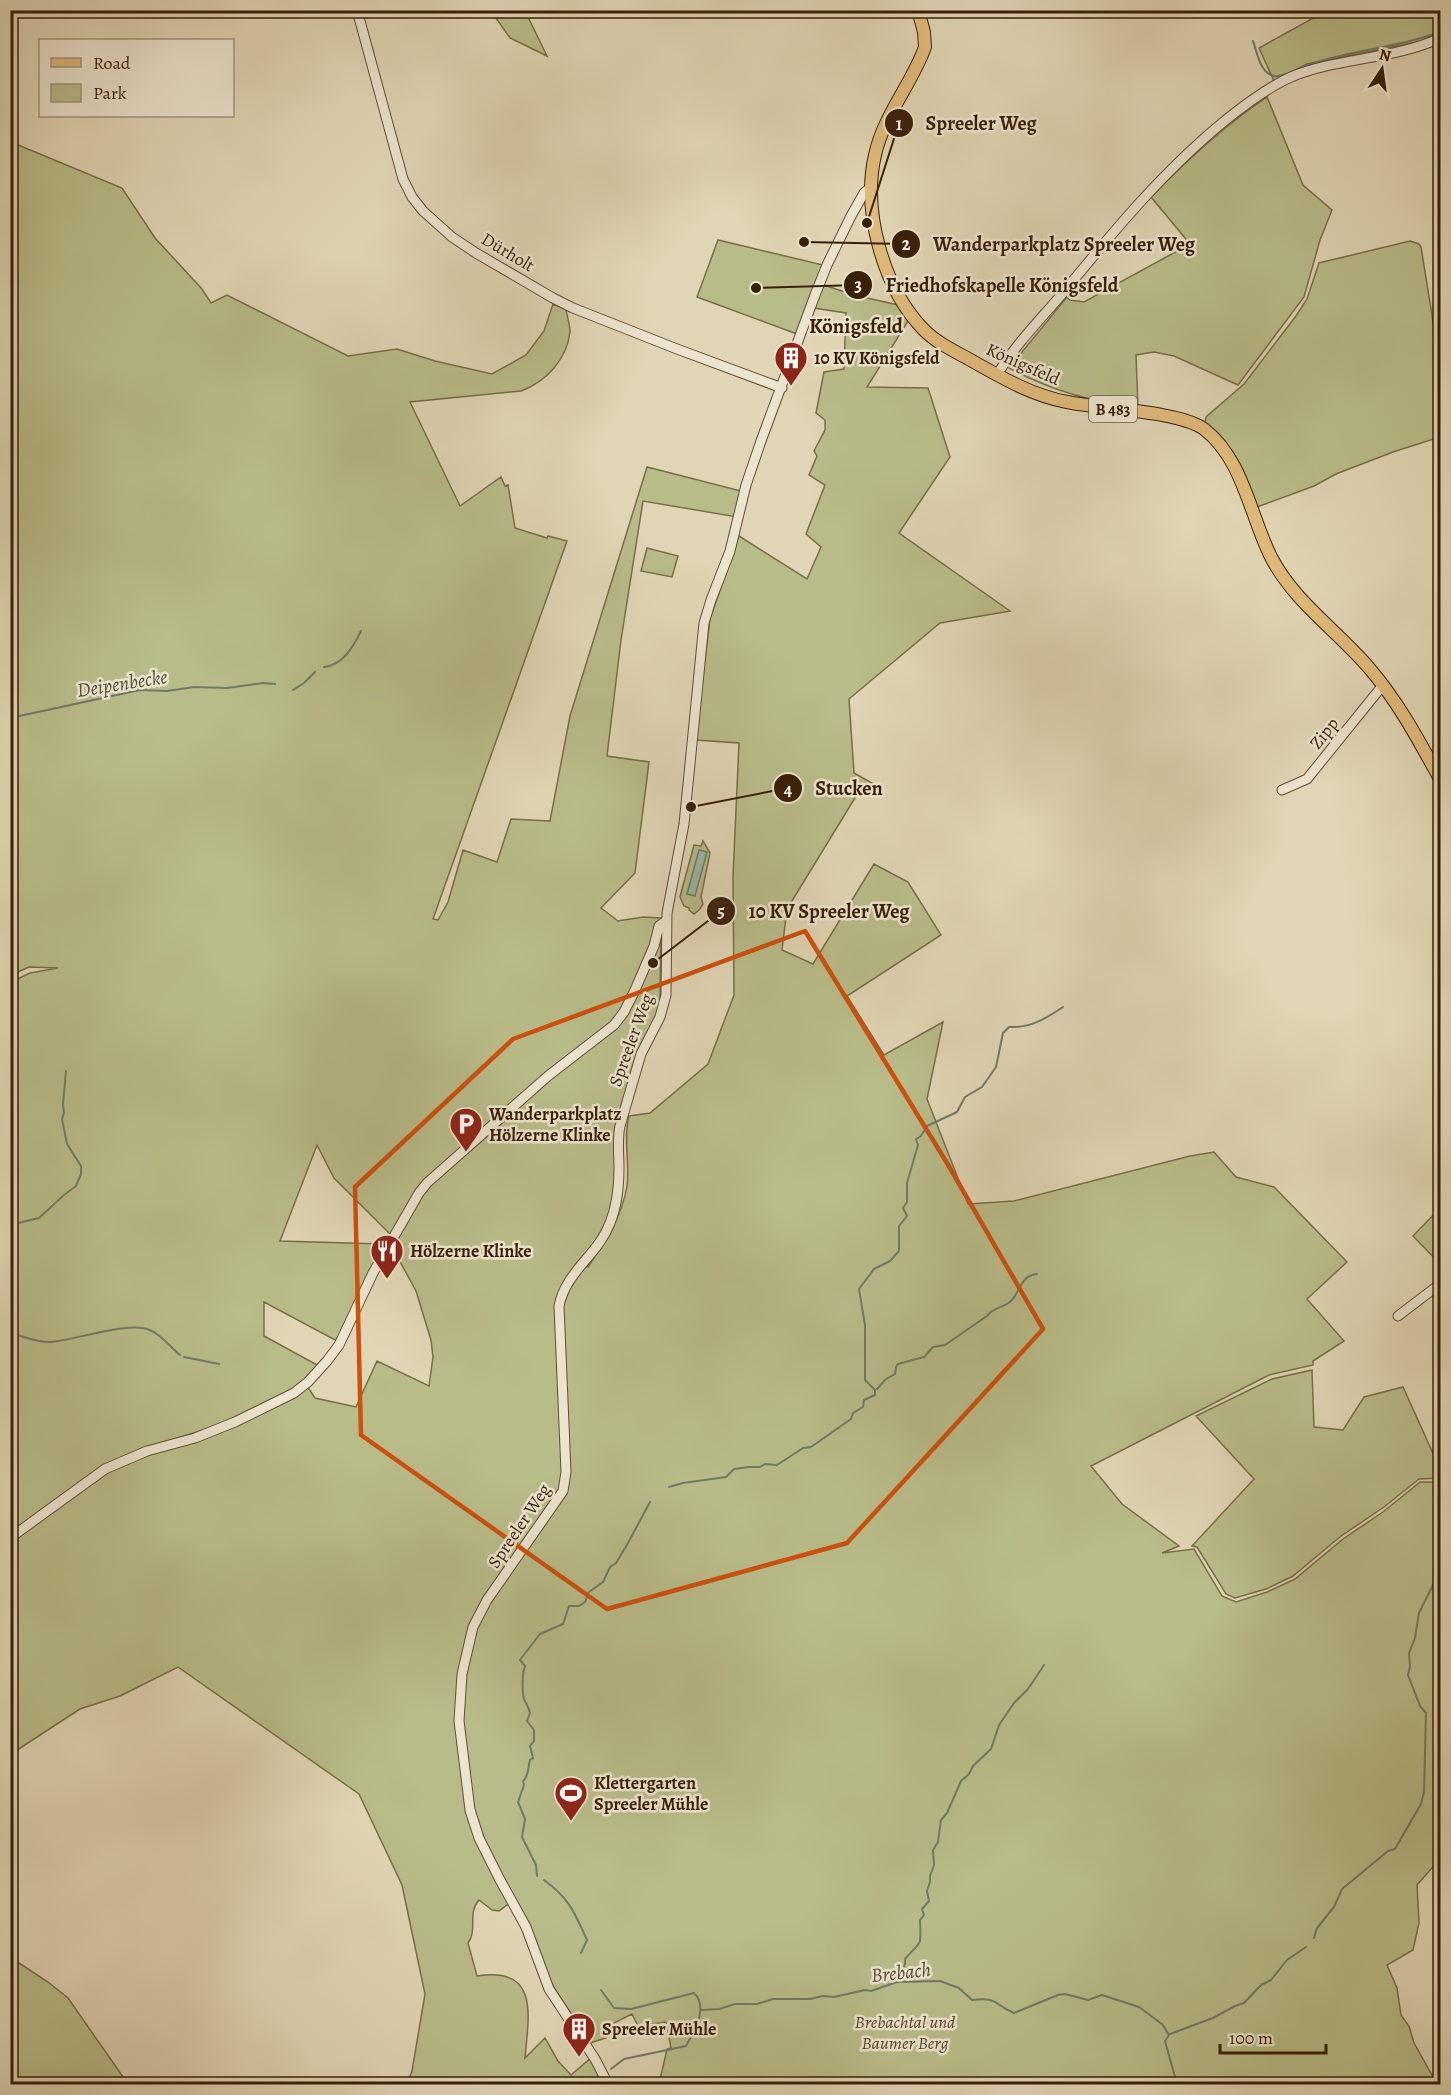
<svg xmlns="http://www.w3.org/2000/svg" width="1451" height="2095" font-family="Alegreya,serif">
<rect width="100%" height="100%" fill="#e0d5b4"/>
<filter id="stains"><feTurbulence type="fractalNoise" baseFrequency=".00333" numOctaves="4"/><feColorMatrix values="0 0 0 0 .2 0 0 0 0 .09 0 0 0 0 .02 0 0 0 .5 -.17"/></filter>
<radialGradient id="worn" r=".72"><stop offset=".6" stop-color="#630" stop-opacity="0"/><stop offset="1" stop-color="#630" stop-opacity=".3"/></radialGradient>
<path fill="#b8bc89" stroke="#786e49" stroke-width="1.5" d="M 491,11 L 525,11 L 547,56 L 510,38 Z
M 1326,11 L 1440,11 L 1440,32 L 1422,41 L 1307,64 L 1274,81 L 1259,48 Z
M 1267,97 L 1303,185 L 1332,210 L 1320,240 L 1304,297 L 1238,385 L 1174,356 L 1154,352 L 1136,355 L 1138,408 C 1087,400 1055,392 1009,368 L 1067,297 L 1070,300 L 1084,302 L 1190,244 L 1151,197 C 1187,160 1224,126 1267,97 Z
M 11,142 L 122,188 L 155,238 L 202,289 L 211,303 L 227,295 L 348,356 L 397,349 L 435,361 L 492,374 L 526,355 L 544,331 L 553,304 L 566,309 C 567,316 570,325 570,332 C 567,359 546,382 521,391 L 410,402 L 460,506 L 501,477 L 505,486 L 508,485 L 515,528 L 547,538 L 548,536 L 567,541 L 433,919 L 438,920 L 448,902 L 463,850 L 497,862 L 511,819 L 550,821 L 570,716 L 647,467 L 741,491 L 737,517 L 643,501 L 621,640 L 607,756 L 649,762 L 635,873 L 601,908 L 618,921 L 643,917 L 661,918 L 660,1006 L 657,1016 L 638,1053 L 618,1125 L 616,1138 L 616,1182 L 610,1214 L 602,1234 L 579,1263 L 588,1267 C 605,1242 622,1217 627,1186 C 630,1163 623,1139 629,1116 L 650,1113 L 708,1064 L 734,995 L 733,877 L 739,743 L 695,740 L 710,619 L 739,536 L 807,579 L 821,547 L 806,534 L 825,485 L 809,475 L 817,456 L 814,451 L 825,430 L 825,420 L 816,413 L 824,372 L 844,369 L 846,313 L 814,308 L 816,286 L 797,334 L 697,297 L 718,240 L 823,265 L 818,283 L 854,295 L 898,305 L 908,321 L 867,387 L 928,388 L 950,457 L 899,533 L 1010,611 L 940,623 L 849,699 L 854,773 L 879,787 L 858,793 L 787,909 L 782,950 L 813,964 L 874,864 L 908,882 L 941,935 L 847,996 L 884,1055 L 943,1022 L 927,1099 L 968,1204 L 1014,1201 L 1190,1156 L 1214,1152 L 1236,1177 L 1274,1187 L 1347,1262 L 1307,1299 L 1344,1341 L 1313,1361 L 1313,1365 L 1269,1375 L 1091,1466 L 1122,1504 L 1179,1546 L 1162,1553 L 1194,1549 L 1222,1596 L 1236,1602 L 1267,1592 L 1295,1579 L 1343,1539 L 1383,1512 L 1420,1482 L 1440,1482 L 1440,1859 L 1417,1885 L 1419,1923 L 1413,1950 L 1387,1965 L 1397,1988 L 1401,2015 L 1409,2026 L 1414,2043 L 1437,2084 L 659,2084 L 667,2049 L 671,2048 L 666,2022 L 638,2026 L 632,2014 L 614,2023 L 606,2038 L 590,2043 L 553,1986 L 521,1911 L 489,1852 L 474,1809 L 463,1720 L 464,1675 L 475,1628 L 483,1610 L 502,1581 C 444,1657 459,1721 470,1810 C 482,1851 505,1889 526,1927 L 511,1902 L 499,1911 L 492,1910 L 479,1900 C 467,1913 478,1930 468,1943 L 477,1976 C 539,1966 529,2014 525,2058 L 545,2038 L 558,2061 L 571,2075 L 592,2057 L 604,2084 L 407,2084 L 412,2071 L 425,1994 L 402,1885 L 359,1794 L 178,1667 L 120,1696 L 80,1709 L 11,1754 L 10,1540 L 103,1473 L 115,1466 L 206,1437 L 296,1396 L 307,1386 L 315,1398 L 356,1407 L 377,1361 L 429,1386 L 433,1357 L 431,1340 L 416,1291 L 392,1247 L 390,1234 L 334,1178 L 317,1145 L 280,1241 L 384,1244 L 386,1246 L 369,1273 L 337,1341 L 264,1302 L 264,1336 L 319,1366 C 266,1429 174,1429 106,1465 C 96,1471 86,1480 77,1487 C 55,1503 33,1520 11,1535 L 11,982 L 30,973 L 58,968 L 29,967 L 11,975 Z
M 1410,241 L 1419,244 L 1421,247 L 1440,365 L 1440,437 L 1393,452 L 1336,474 L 1314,486 L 1257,507 L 1222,441 L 1205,422 L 1206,417 L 1244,384 L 1296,316 L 1307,299 L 1319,263 Z
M 647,548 L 678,556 L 672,577 L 641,571 Z
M 703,841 L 710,853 L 701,897 L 703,904 L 699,910 L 694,914 L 689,910 L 689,908 L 684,906 L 680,897 L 681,893 L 694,845 L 701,846 Z
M 1440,1208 L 1440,1264 L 1413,1236 Z
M 1312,1370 L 1314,1427 L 1343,1430 L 1364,1397 L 1403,1387 L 1440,1469 L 1440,1478 L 1419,1479 L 1384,1507 L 1341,1536 L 1293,1576 L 1266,1589 L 1235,1598 L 1226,1594 L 1197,1547 L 1192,1546 L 1254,1479 L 1196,1416 L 1272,1379 Z
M 10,1957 L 48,1982 L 68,1998 L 128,2084 L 11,2084 Z"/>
<path fill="#95b9a8" stroke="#707b68" stroke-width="1.5" d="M 699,850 L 707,852 L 695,896 L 687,894 Z"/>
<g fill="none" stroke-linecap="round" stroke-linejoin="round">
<path stroke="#707b68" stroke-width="2" d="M 1253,41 C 1257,52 1260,73 1274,76 C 1282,78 1308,65 1318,62 C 1358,49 1401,47 1440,32
M 324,667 C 343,665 353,647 361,631
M 293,690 L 304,683 L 315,672
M 10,718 L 140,690 L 167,691 L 194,687 L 227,688 L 263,683 L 275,684
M 10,1248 L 18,1223 L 39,1218 L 64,1195 L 76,1186 L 81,1174 L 81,1166 L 67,1144 L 62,1119 L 64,1113 L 63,1104 L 66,1071
M 10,1333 C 24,1336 36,1343 51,1342 C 74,1340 128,1322 147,1329 C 160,1333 169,1346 180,1355
M 184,1357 L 219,1364
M 877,1389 L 886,1379 L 895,1374 L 896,1367 L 898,1364 L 924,1357 L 933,1347 L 945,1345 L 987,1316 C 993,1307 1004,1308 1011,1301 C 1020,1292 1021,1275 1037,1274
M 669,1487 L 683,1483 L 726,1477 L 734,1469 L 749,1467 L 760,1467 L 765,1464 L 777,1465 L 803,1448 L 811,1447 L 851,1419 L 853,1413 L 863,1407 L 864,1400 L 875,1395 L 875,1390 L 865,1380 L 865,1325 L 859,1289 L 874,1269 L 890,1261 L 899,1251 L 899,1226 L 907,1216 L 903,1208 L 907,1202 L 907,1183 L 918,1145 L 916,1139 L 921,1136 L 927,1126 L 957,1112 L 965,1097 L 982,1087 L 996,1067 L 1003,1033 L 1009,1027 C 1031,1028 1045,1019 1063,1007
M 537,1876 L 536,1865 L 522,1837 L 525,1819 L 518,1802 L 524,1785 L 523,1781 C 529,1776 528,1767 530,1760 L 533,1758 L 530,1746 L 534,1741 L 534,1730 L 527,1721 L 530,1713 C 529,1707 526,1704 524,1699 C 522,1692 522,1673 525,1666 L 520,1660 L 540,1634 L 563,1624 L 569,1606 L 579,1606 L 585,1602 L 589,1592 L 603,1582 L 610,1567 L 616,1563 L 628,1543 L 650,1502
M 544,1880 C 570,1899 574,1912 587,1940 L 581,1953
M 1314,1938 L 1317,1928 L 1334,1907 L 1342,1889 L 1388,1851 L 1395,1849 L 1421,1804 L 1424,1792 L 1426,1713 L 1420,1706 L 1408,1675 L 1410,1666 L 1409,1653 L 1415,1638 L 1419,1613 L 1440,1571
M 901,1973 L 905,1964 L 905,1959 C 922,1939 921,1949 920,1920 L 924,1915 L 922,1909 L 929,1901 L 927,1891 L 930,1882 L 930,1876 L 934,1865 L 933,1850 L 938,1842 L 941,1820 L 947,1813 L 961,1781 L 969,1774 L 973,1766 L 991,1749 L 999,1725 L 1014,1703 L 1028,1689 L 1044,1665
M 601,1990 L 614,2008 L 631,2009 L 694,1993 C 709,2007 694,2031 686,2046 L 624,2059 L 611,2069
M 702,2010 L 719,2009 L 735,2004 L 757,2004 L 773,1999 L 810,1999 L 823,1996 L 834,1997 L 865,1990 L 871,1991 L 897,1982 L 940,1981 L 959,1988 L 972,2000 C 1000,1997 992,2004 1014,2013 L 1058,1995 L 1065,1994 L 1088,2000 L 1102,1995 L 1139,2007 L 1162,2024 L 1169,2035 L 1165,2041 L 1177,2084
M 1170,2034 L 1213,2018 L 1235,2006 L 1244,2003 L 1261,1985 L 1271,1980 L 1287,1960 L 1306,1947
M 597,2084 L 598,2076"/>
<g stroke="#634c34" stroke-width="11">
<path id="minor" d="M 357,10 L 403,179 L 412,197 L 423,211 L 452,237 L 476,253 L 553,298 L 573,308 L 677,349 L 782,388
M 997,375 C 1014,346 1040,320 1062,294 C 1113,232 1164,170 1227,119 C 1247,103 1268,87 1291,77 C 1339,57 1393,60 1440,38
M 1282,790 L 1307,779 L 1383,685
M 1398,1316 L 1440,1284
M 10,1538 L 105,1469 L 147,1451 L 195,1438 L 235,1422 L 294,1393 L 308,1382 L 327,1361 L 339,1345 L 373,1273 L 419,1193 L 427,1183 L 548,1076 L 614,1025 L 624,1012 L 635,990 L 654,946 L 659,926 L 666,921
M 608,2084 L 595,2059 L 549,1989 L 526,1927 L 499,1878 L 479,1838 L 470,1810 L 459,1721 L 462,1674 L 473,1627 L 487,1600 L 563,1491 L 566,1472 L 559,1306 C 566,1271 598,1255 610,1223 C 617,1206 619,1186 619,1168 C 619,1153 617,1140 620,1126 L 641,1054 L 660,1017 L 666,995 L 667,913 L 684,824 L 704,623 L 711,600 L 730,551 L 746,485 L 761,441 L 815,295 L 827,265 L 851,216 L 864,193 L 871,187"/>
</g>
<g stroke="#391f09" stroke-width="14">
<path id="major" d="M 918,10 L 924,32 L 925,47 C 912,84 884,114 875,155 C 862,211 883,288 924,330 C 936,342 952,350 967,358 C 999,376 1030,395 1067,402 C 1100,409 1180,411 1204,429 C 1243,459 1250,515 1271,557 C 1294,602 1338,631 1370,669 C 1399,703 1419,741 1440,779"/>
</g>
<use href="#minor" stroke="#ebe4ce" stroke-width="9"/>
<use href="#major" stroke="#e0ba7a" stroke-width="12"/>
</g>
<path fill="none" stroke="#ce500c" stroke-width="4.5" stroke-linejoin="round" d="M 805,931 L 947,1163 L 1043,1329 L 847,1543 L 607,1609 L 361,1435 L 355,1187 L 513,1039 Z"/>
<defs>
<g id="building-pin" transform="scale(1.725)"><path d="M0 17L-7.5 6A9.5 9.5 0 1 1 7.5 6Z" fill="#8f2418" stroke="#ebe4ce"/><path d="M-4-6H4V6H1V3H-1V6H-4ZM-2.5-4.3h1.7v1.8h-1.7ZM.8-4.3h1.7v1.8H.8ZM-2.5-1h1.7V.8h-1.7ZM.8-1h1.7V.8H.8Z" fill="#fff"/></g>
<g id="parking-pin" transform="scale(1.725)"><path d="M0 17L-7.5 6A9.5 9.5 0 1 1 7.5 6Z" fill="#8f2418" stroke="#ebe4ce"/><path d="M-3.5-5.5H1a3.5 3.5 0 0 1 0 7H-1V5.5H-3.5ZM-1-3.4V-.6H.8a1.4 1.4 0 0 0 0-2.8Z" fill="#fff"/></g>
<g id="restaurant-pin" transform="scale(1.725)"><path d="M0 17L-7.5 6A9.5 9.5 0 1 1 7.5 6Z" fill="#8f2418" stroke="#ebe4ce"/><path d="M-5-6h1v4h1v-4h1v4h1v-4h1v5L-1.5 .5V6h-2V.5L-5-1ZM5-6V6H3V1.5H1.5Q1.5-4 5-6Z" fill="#fff"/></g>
<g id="stadium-pin" transform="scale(1.725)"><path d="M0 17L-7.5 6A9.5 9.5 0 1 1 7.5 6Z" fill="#8f2418" stroke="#ebe4ce"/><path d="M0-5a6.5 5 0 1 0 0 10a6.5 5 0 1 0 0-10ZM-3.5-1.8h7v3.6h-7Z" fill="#fff"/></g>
</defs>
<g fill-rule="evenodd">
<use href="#building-pin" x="791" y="358"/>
<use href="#parking-pin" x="466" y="1124"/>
<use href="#restaurant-pin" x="387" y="1251"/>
<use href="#stadium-pin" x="571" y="1793"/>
<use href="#building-pin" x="579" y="2029"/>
</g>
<g text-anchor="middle" stroke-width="5" stroke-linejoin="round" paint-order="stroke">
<rect fill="#ebe4ce" stroke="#6e5a44" stroke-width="1.5" x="1089" y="396" width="48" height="26" rx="4.5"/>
<g font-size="16" font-weight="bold" fill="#391f09">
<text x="1113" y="415">B 483</text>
</g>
<g font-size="18" fill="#391f09" stroke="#ebe4ce">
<text transform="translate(508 252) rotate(31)" y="6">Dürholt</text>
<text transform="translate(1023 364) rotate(24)" y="6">Königsfeld</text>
<text transform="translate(1324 733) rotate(-52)" y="6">Zipp</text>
<text transform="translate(631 1040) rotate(-70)" y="6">Spreeler Weg</text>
<text transform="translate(519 1526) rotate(-56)" y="6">Spreeler Weg</text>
</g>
<g font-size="18" font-weight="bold" fill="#391f09" stroke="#ebe4ce" text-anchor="start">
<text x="814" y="364">10 KV Königsfeld</text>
<text x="489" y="1120">Wanderparkplatz<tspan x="489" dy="21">Hölzerne Klinke</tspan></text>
<text x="410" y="1257">Hölzerne Klinke</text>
<text x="594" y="1789">Klettergarten<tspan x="594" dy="21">Spreeler Mühle</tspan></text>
<text x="602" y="2035">Spreeler Mühle</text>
</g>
<g font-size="18" font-style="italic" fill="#594629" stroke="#ebe4ce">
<text x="905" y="2028">Brebachtal und<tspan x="905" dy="21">Baumer Berg</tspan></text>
</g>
<g font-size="20" font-style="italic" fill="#554d39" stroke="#ebe4ce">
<text transform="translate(122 683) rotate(-9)" y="7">Deipenbecke</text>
<text transform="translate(901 1972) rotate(-6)" y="7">Brebach</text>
</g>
<g font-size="21" font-weight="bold" fill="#391f09" stroke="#ebe4ce">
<text x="856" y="333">Königsfeld</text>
</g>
</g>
<path fill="none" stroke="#391f09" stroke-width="2" d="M867 223L899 123M804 242L906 244M756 288L858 285M691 807L788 788M653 963L721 911"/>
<g fill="#391f09" stroke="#ebe4ce" stroke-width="2">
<circle cx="867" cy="223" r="6"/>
<circle cx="804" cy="242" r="6"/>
<circle cx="756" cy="288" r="6"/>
<circle cx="691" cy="807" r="6"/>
<circle cx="653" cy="963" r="6"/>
<circle cx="899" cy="123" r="15"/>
<circle cx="906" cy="244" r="15"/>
<circle cx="858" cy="285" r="15"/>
<circle cx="788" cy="788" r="15"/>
<circle cx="721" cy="911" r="15"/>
</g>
<g font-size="18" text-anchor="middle" font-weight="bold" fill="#fff">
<text x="899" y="130">1</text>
<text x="906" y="250">2</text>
<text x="858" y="291">3</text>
<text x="788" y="795">4</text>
<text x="721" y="917">5</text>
</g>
<g font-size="20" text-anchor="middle" font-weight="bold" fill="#391f09" stroke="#ebe4ce" stroke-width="5" stroke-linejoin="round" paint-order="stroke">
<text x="981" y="130">Spreeler Weg</text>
<text x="1064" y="251">Wanderparkplatz Spreeler Weg</text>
<text x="1002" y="292">Friedhofskapelle Königsfeld</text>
<text x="849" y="795">Stucken</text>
<text x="829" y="918">10 KV Spreeler Weg</text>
</g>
<rect width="1451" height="2095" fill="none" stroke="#e0d5b4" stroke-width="36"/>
<rect x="12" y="12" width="1427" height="2071" fill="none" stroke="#391f09" stroke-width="3"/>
<rect x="18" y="18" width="1415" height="2059" fill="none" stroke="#391f09" stroke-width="1.5"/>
<rect x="39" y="39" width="195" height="78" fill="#ebe4ce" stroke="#a4957f" stroke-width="1.5"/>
<rect x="51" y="58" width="30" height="9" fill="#e0ba7a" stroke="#a4957f" stroke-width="1.5"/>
<text x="93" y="69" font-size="18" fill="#391f09">Road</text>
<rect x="51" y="84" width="30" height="18" fill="#b8bc89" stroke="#a4957f" stroke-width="1.5"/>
<text x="93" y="99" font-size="18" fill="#391f09">Park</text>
<g transform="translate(1382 69) rotate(13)" stroke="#ebe4ce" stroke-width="4.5" paint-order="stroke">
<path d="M0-4.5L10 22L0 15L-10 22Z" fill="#391f09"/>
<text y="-9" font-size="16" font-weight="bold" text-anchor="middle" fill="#391f09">N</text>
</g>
<path d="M1220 2044v9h106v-9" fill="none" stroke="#391f09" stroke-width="3"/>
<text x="1229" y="2044" font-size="18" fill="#391f09" stroke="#ebe4ce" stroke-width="4.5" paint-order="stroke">100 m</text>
<rect width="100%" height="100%" filter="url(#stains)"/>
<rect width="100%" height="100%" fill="url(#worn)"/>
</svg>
